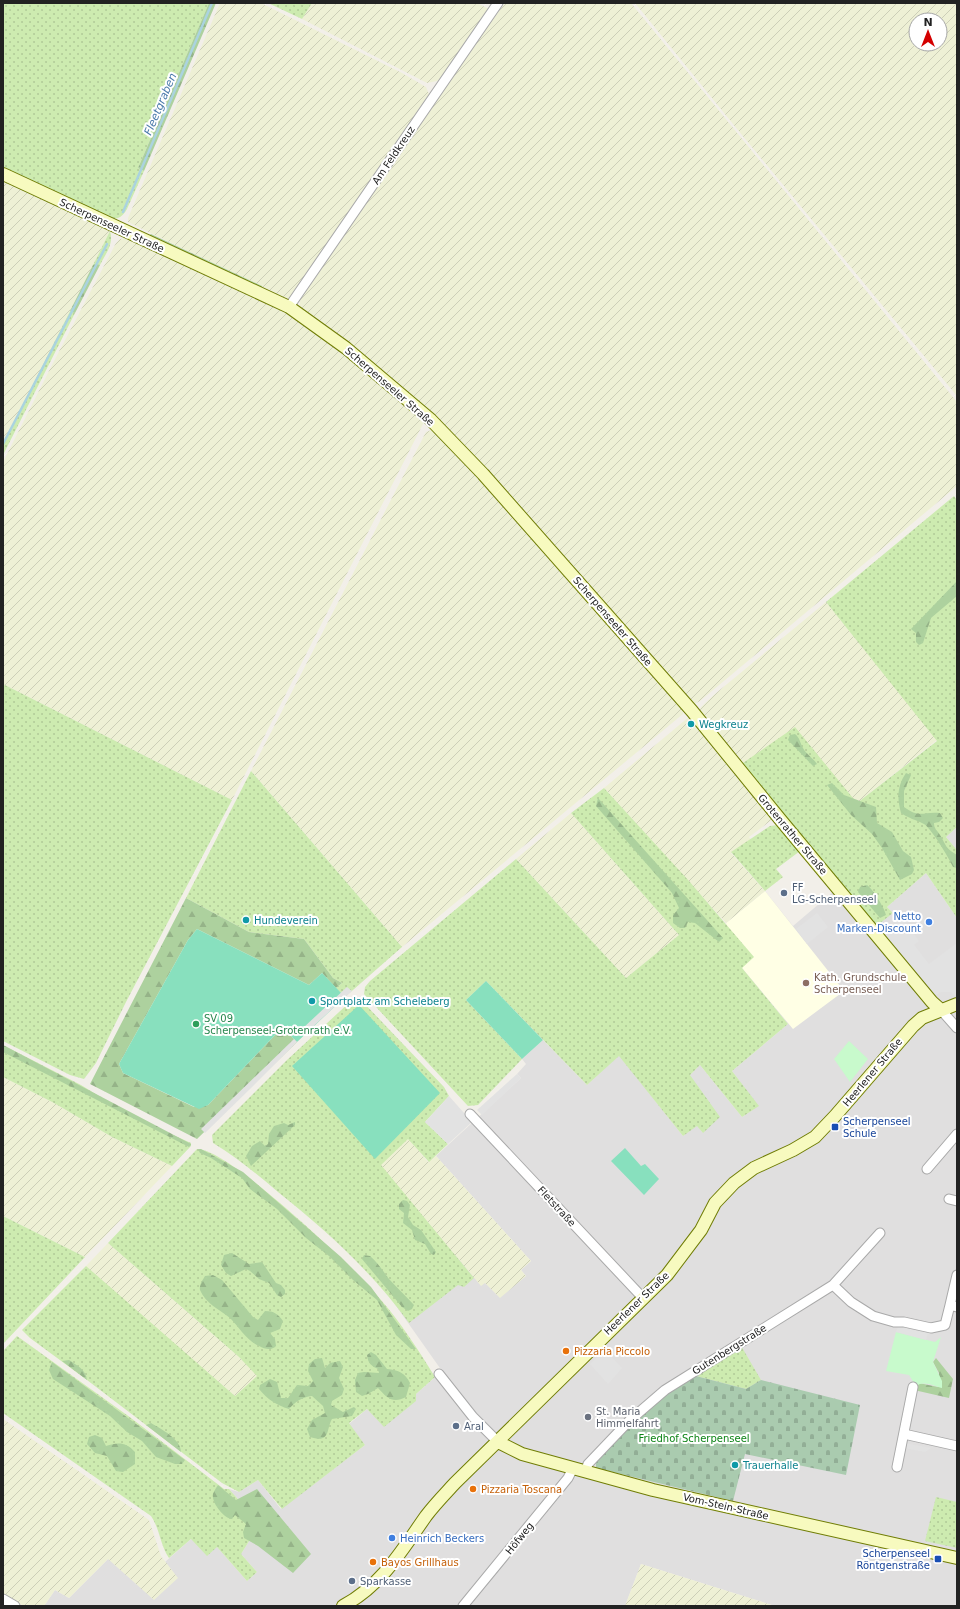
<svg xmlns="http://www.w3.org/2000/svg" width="960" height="1609" font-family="'DejaVu Sans',sans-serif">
<defs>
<pattern id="farmland-furrows" width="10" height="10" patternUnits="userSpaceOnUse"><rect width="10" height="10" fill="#eef0d5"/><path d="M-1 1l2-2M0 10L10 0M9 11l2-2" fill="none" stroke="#ccceb7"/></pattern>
<pattern id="grass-dots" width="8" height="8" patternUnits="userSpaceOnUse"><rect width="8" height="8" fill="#cdebb0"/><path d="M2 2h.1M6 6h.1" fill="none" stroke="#b0c997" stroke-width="1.8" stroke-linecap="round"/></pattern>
<pattern id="forest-firs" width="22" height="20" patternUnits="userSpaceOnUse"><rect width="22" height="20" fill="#add19e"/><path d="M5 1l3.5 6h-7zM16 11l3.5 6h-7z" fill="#95b388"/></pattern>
<pattern id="cemetery-stones" width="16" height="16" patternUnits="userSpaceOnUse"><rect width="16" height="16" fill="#aacbaf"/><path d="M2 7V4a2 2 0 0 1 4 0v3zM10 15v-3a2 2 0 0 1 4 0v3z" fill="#92ae96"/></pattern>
</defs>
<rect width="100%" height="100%" fill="#f2efe9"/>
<path fill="#e0dfdf" d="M 957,827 L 957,850 L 946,837 Z
M 926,873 L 957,918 L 957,1606 L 775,1606 L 641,1564 L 625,1606 L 44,1606 L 55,1590 L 69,1598 L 108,1559 L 165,1562 L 191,1539 L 217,1547 L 247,1581 L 257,1572 L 241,1554 L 260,1524 L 229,1489 L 239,1492 L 258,1480 L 281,1509 L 365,1445 L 349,1424 L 367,1409 L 385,1426 L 416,1394 L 442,1371 L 394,1303 L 470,1244 L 526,1276 L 521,1270 L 531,1261 L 436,1156 L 521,1078 L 517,1074 L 526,1064 L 522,1059 L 543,1040 L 587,1085 L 619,1055 L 683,1136 L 697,1125 L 703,1133 L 690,1075 L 700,1065 L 742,1117 L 758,1106 L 732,1071 L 788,1024 L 742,968 L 754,957 L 726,923 L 765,891 L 793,926 L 833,892 L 875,927 L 892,912 L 887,907 Z"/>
<path fill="#ffffe5" d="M 765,891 L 844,991 L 793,1029 L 742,968 L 726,923 Z"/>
<path fill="url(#farmland-furrows)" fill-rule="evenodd" d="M 220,3 L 261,3 L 402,73 L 426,87 L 429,94 L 309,271 L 291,297 L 287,299 L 128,222 L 128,218 Z
M 312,3 L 477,3 L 489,9 L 440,79 L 437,81 L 427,83 L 302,19 Z
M 505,3 L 631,3 L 957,402 L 957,486 L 700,701 L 694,704 L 690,703 L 504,491 L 300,307 L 300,299 L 451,77 Z
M 635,3 L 957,3 L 957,396 L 737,129 ZM 916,20 L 940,20 L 940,44 L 916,44 Z
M 3,180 L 105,226 L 110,231 L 3,444 Z
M 130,237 L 276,304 L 371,373 L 424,422 L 232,800 L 3,684 L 3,462 L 53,363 L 116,243 L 120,239 Z
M 434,429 L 437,430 L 682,706 L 683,714 L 402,947 L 251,771 L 426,432 Z
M 826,602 L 937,740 L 857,803 L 740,765 L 698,712 L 701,707 L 715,694 Z
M 690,716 L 773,819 L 749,837 L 751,840 L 731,853 L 765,891 L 726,923 L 604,788 Z
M 571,813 L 679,935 L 626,978 L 516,859 Z
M 3,1077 L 54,1103 L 112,1137 L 172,1166 L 85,1257 L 3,1216 Z
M 408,1138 L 428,1162 L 436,1156 L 531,1261 L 521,1270 L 526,1276 L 500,1298 L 485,1283 L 481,1286 L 380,1165 Z
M 108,1243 L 239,1357 L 258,1376 L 235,1396 L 145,1319 L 86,1266 Z
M 3,1419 L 149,1520 L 161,1556 L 178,1578 L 154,1600 L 108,1559 L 69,1598 L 55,1590 L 44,1606 L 24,1606 L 3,1595 Z
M 641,1564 L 775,1606 L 625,1606 Z"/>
<path fill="url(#grass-dots)" d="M 3,3 L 209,3 L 138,168 L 144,171 L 127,209 C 123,216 119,219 111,219 L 8,174 L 3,167 Z
M 268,3 L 312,3 L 302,19 Z
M 110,231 C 114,244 106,253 100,265 L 93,265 Z
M 71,309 L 75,313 L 3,455 L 3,444 Z
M 954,496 L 957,500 L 957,827 L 946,837 L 957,850 L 957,918 L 926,873 L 887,907 L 893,913 L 875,927 L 740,765 L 795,727 L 857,803 L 937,741 L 826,602 Z
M 3,684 L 232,800 L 126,1002 L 96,1063 L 84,1079 L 70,1075 L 3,1041 Z
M 251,771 L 402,947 L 345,997 L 336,988 L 342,983 L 333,978 L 304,939 L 249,932 L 186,898 Z
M 604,788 L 689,881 L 754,957 L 742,968 L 788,1024 L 732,1071 L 759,1106 L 742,1117 L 700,1065 L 690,1075 L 720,1117 L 703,1133 L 697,1126 L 683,1136 L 619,1056 L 587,1085 L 486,981 L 466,1000 L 522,1059 L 478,1105 L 468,1106 L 364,994 L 365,987 L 370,981 L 516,859 L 626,978 L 679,935 L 571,813 Z
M 778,825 L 800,851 L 776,869 L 783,877 L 765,891 L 731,852 L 770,826 Z
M 357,999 L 362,1001 L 444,1087 L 449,1096 L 425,1122 L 448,1144 L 429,1162 L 408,1139 L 381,1165 L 474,1278 L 464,1287 L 458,1285 L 409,1323 C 372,1272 327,1231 278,1192 C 257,1174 236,1157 213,1143 L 212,1135 L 287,1060 L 351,1001 Z
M 3,1045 L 81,1085 L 133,1117 L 191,1143 L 191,1146 L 172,1166 L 112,1137 L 54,1103 L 3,1077 Z
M 197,1149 C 229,1148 358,1272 381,1300 C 401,1323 419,1351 435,1377 L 416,1394 L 416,1401 L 384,1427 L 367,1409 L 349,1423 L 365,1445 L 282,1509 L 258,1480 L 239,1492 L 222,1483 L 87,1380 L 30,1338 L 22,1330 L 86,1266 L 235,1396 L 257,1376 L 239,1357 L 108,1243 Z
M 3,1216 L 85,1257 L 3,1344 Z
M 17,1336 L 131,1418 L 224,1489 L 229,1489 L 260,1524 L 241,1554 L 257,1572 L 247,1581 L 217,1547 L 207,1556 L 191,1539 L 169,1558 C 160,1545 160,1529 151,1516 L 3,1413 L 3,1351 Z
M 740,1344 L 761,1380 L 746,1389 L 692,1375 Z
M 936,1497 L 957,1502 L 957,1548 L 925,1541 Z"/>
<path fill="url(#forest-firs)" d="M 209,3 L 216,3 L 144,171 L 138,168 Z
M 151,234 L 262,286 L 263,290 L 147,237 Z
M 96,264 L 100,265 L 75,313 L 72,312 L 71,309 L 93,265 Z
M 957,581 L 957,596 L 931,618 L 923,643 L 919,645 L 916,642 L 916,633 L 911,629 Z
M 795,734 C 800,738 800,743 803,748 C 806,754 813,758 817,764 L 813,766 L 788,740 L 790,735 Z
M 906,773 L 911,775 L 904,791 L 904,807 C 920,819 923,811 940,813 L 943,818 L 939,822 L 934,823 C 934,829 937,830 940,835 C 947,846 944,847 957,855 L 957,868 L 953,867 C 949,858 931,828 924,824 C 916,820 908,818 901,813 C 897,799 897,786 906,773 Z
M 832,783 L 844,795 L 876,807 L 877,823 L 892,832 L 903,851 L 911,857 L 914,870 L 912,874 L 900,880 L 882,848 L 872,834 L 851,815 L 827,785 Z
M 598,798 L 723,938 L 719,942 L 695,923 L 688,922 L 685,928 L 680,928 L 673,923 L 673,915 L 679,908 L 672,893 L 596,806 Z
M 867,885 C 873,889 885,909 886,915 L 880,918 L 858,892 L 860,887 Z
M 186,898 L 249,932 L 304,939 L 333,978 L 342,983 L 336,988 L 322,973 L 309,985 L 197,929 L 188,940 L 119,1064 L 123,1073 L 194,1107 L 208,1105 L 276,1034 L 290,1035 L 297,1042 L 197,1139 L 90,1084 Z
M 3,1045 L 191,1144 L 191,1145 L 189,1147 L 3,1052 Z
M 295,1122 L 295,1125 L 251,1166 L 246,1156 L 252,1146 L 260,1141 L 265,1146 L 268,1144 L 269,1134 L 274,1126 L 284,1123 L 288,1125 Z
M 198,1149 L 201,1149 L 243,1172 L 341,1257 L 371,1287 L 416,1349 L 411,1349 L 396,1335 L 377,1300 L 353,1280 L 329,1256 L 306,1238 L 277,1209 L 250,1189 L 242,1178 L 211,1158 L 200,1153 Z
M 403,1200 L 407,1201 L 410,1205 L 408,1217 L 413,1225 L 421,1230 L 436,1252 L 434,1255 L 431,1254 L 425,1244 L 415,1240 L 412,1230 L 403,1223 L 404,1213 L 399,1209 L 399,1204 Z
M 232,1253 L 249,1264 L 262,1262 L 276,1283 L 281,1285 L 285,1290 L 285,1294 L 281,1297 L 277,1295 L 269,1283 L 259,1279 L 250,1271 L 246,1269 L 231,1276 L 226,1273 L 221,1265 L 224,1255 Z
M 364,1255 L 370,1256 C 378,1263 383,1271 389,1279 C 397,1288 406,1296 414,1305 L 412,1309 L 408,1311 L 402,1307 L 362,1259 Z
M 213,1275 L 222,1280 L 253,1317 L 258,1320 L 265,1311 C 274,1311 278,1314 283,1321 L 280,1329 L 270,1333 L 275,1339 L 276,1346 C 271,1351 265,1349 259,1346 C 247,1341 239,1327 230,1318 C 220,1310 205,1303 200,1290 C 199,1285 202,1281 205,1276 Z
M 371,1352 L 376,1355 L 387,1369 C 399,1370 405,1373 410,1383 L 406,1397 C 393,1404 387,1398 378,1388 L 368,1394 L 362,1396 L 356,1392 L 355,1380 L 358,1373 L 364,1372 L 379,1373 L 378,1369 C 371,1366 368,1363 367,1355 Z
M 322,1358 L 325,1368 L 330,1363 L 340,1361 L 343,1367 L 339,1378 L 344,1389 L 342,1395 L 332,1401 L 331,1405 L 343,1412 L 354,1407 L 356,1409 L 352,1416 L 332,1419 C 326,1429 331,1444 310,1437 L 307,1429 L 312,1420 L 325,1413 L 323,1406 L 312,1396 C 302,1397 295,1402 289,1409 C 276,1405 267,1399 259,1389 L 260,1385 L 270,1379 L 277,1382 L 281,1398 L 288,1398 L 297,1385 L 308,1386 L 313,1381 L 308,1371 L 309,1364 L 315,1359 Z
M 936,1358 L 953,1379 L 949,1398 L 914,1390 L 919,1383 L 938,1387 L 939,1373 L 933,1362 Z
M 69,1360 C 76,1365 86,1369 87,1380 L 62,1361 Z
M 52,1362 L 185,1460 L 182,1464 L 175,1464 L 156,1457 L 142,1441 L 127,1432 L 110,1416 L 53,1379 L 49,1370 Z
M 151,1423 C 161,1429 181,1439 181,1452 L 146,1425 Z
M 95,1435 L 102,1438 L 106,1446 C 118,1442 126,1442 135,1452 L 135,1464 L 123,1472 L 116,1471 L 107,1456 L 95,1453 L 87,1444 L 89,1437 Z
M 218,1485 L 236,1500 L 257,1489 L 311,1554 L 293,1573 L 258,1546 L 244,1538 L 243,1532 L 246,1524 L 235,1515 L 232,1519 C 224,1519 211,1502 213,1494 C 214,1491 216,1488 218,1485 Z"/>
<path fill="url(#cemetery-stones)" d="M 692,1375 L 746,1389 L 761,1380 L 860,1405 L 846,1475 L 745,1454 L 733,1501 L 596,1468 L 596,1461 L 664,1393 Z"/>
<path fill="#c8facc" d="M 849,1041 L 868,1059 L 850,1082 L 834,1059 Z
M 896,1332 L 935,1342 L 941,1337 L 933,1362 L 942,1381 L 942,1388 C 934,1386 924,1380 916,1386 L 909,1375 L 886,1371 Z"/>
<path fill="#88e0be" d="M 197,929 L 309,985 L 322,973 L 345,997 L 297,1042 L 290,1035 L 276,1034 L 208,1105 L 199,1109 L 123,1073 L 119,1064 L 188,940 Z
M 486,981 L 543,1040 L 522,1059 L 466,1000 Z
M 359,1005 L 440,1093 L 375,1159 L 292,1066 Z
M 625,1148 L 641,1166 L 645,1164 L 659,1179 L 644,1195 L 611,1161 Z"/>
<path fill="#e2e2e2" d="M 817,913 L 828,927 L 807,944 L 796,929 Z
M 903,919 L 919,941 L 914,945 L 929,964 L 957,943 L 957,995 L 955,996 L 951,992 L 941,992 L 934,996 L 884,934 Z
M 347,987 L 352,991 L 307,1032 L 303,1028 Z
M 294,1039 L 297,1042 L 250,1089 L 205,1133 L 201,1129 Z
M 517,1074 L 521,1078 L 482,1115 L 477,1110 Z
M 449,1096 L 472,1122 L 448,1144 L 425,1122 Z
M 898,1326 L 928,1333 L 926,1340 L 896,1332 Z
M 605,1350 L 622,1368 L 608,1384 L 590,1364 Z
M 905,1443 L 931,1448 L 925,1452 L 904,1448 Z"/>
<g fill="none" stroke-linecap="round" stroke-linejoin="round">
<path stroke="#aad3df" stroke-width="2.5" d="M 123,212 L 212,3
M 3,444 L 107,244"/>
<g stroke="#a9a9a9" stroke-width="11">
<path id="street" d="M 289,307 L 498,3
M 941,1010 L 957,1028
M 470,1114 L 643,1298
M 927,1169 L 957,1134
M 949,1199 L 957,1201
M 833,1285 L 851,1302 L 873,1316 L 894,1322 L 904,1322 L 931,1328 L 945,1325 L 950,1305 L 957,1307
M 950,1305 L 957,1275
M 439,1374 L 473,1417 L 498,1442
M 904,1434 L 957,1446
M 897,1467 L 913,1387
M 585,1472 L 588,1464 L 629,1421 L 665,1390 L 833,1285 L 880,1233
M 3,1599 L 15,1606
M 463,1606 L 568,1478 L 573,1468"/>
</g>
<g stroke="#707d05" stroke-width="14">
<path id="secondary" d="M 3,174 L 289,307 L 346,348 L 430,419 L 483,474 L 692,711 L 779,818 L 932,1002 L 941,1010
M 498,1442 L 522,1454 L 653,1490 L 957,1558
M 343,1606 C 382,1585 402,1550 426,1516 C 435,1504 445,1494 455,1483 L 667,1275 L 701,1230 L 715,1203 L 734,1183 L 754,1168 L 793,1150 L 815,1137 L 835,1116 L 913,1026 L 922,1018 L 957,1004"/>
</g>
<use href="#street" stroke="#fff" stroke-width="9"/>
<use href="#secondary" stroke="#f7fabf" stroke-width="12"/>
</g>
<g fill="#0f9aa8" stroke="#fff" stroke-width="1.5">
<circle cx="691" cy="724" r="4"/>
<circle cx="246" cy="920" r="4"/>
<circle cx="312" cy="1001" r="4"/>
<circle cx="735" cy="1465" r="4"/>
</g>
<g fill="#5c6f8a" stroke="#fff" stroke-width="1.5">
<circle cx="784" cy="893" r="4"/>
<circle cx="456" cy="1426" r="4"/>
<circle cx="352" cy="1581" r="4"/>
</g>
<g fill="#3f7fe0" stroke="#fff" stroke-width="1.5">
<circle cx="929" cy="922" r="4"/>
<circle cx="392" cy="1538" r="4"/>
</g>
<circle fill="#8d6e63" stroke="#fff" stroke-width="1.5" cx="806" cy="983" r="4"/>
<circle fill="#2e9e5b" stroke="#fff" stroke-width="1.5" cx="196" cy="1024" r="4"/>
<g fill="#1a4fb4" stroke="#fff" stroke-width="1.5">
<rect x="831" y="1123" width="8" height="8" rx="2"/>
<rect x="934" y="1555" width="8" height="8" rx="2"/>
</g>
<g fill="#e8710a" stroke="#fff" stroke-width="1.5">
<circle cx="566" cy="1351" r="4"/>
<circle cx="473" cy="1489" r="4"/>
<circle cx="373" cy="1562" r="4"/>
</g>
<circle fill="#6b7280" stroke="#fff" stroke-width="1.5" cx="588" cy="1417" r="4"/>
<g text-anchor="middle" stroke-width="4" stroke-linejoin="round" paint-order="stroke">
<g font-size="10" fill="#222" stroke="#fff">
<text transform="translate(393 155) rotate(-56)" y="4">Am Feldkreuz</text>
<text transform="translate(112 225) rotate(25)" y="4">Scherpenseeler Straße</text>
<text transform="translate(390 386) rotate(41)" y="4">Scherpenseeler Straße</text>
<text transform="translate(613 621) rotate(49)" y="4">Scherpenseeler Straße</text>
<text transform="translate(793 834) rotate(50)" y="4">Grotenrather Straße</text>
<text transform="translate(872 1072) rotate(-50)" y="4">Heerlener Straße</text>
<text transform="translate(557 1206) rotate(47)" y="4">Fletstraße</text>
<text transform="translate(636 1303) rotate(-44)" y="4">Heerlener Straße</text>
<text transform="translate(729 1349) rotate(-32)" y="4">Gutenbergstraße</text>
<text transform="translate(726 1506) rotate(13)" y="4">Vom-Stein-Straße</text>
<text transform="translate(519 1538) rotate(-51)" y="4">Höfweg</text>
</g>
<g font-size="10" fill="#0d838f" stroke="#fff" text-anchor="start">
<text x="699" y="728">Wegkreuz</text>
<text x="254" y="924">Hundeverein</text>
<text x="320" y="1005">Sportplatz am Scheleberg</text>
<text x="743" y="1469">Trauerhalle</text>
</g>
<g font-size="10" fill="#4e5e75" stroke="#fff" text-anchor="start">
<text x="792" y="891">FF<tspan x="792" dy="12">LG-Scherpenseel</tspan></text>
<text x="464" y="1430">Aral</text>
<text x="360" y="1585">Sparkasse</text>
</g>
<g font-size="10" fill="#366cbe" stroke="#fff" text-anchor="end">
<text x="921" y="920">Netto<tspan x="921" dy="12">Marken-Discount</tspan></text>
<text x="400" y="1542" text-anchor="start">Heinrich Beckers</text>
</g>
<g font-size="10" fill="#785e54" stroke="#fff" text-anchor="start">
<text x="814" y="981">Kath. Grundschule<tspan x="814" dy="12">Scherpenseel</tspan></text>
</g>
<g font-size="10" fill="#27864d" stroke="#fff" text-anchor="start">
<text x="204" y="1022">SV 09<tspan x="204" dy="12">Scherpenseel-Grotenrath e.V.</tspan></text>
</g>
<g font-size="10" fill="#164399" stroke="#fff" text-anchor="start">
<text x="843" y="1125">Scherpenseel<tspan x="843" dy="12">Schule</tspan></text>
<text x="930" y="1557" text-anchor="end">Scherpenseel<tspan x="930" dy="12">Röntgenstraße</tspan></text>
</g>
<g font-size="10" fill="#c56008" stroke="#fff" text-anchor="start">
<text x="574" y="1355">Pizzaria Piccolo</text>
<text x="481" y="1493">Pizzaria Toscana</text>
<text x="381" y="1566">Bayos Grillhaus</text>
</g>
<g font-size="10" fill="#5b616d" stroke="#fff" text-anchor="start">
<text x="596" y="1415">St. Maria<tspan x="596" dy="12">Himmelfahrt</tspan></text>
</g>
<g font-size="10" fill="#0c8416" stroke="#fff">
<text x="694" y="1442">Friedhof Scherpenseel</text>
</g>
<g font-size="11" font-style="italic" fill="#4a7aab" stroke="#fff">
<text transform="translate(160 104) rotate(-67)" y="4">Fleetgraben</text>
</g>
</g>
<rect width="960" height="1609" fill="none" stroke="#222222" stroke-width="8"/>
<g transform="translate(928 32)"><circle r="19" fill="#ffffff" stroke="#a7a7a7"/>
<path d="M0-3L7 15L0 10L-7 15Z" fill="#d40000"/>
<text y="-6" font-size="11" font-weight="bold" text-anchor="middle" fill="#222222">N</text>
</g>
</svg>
